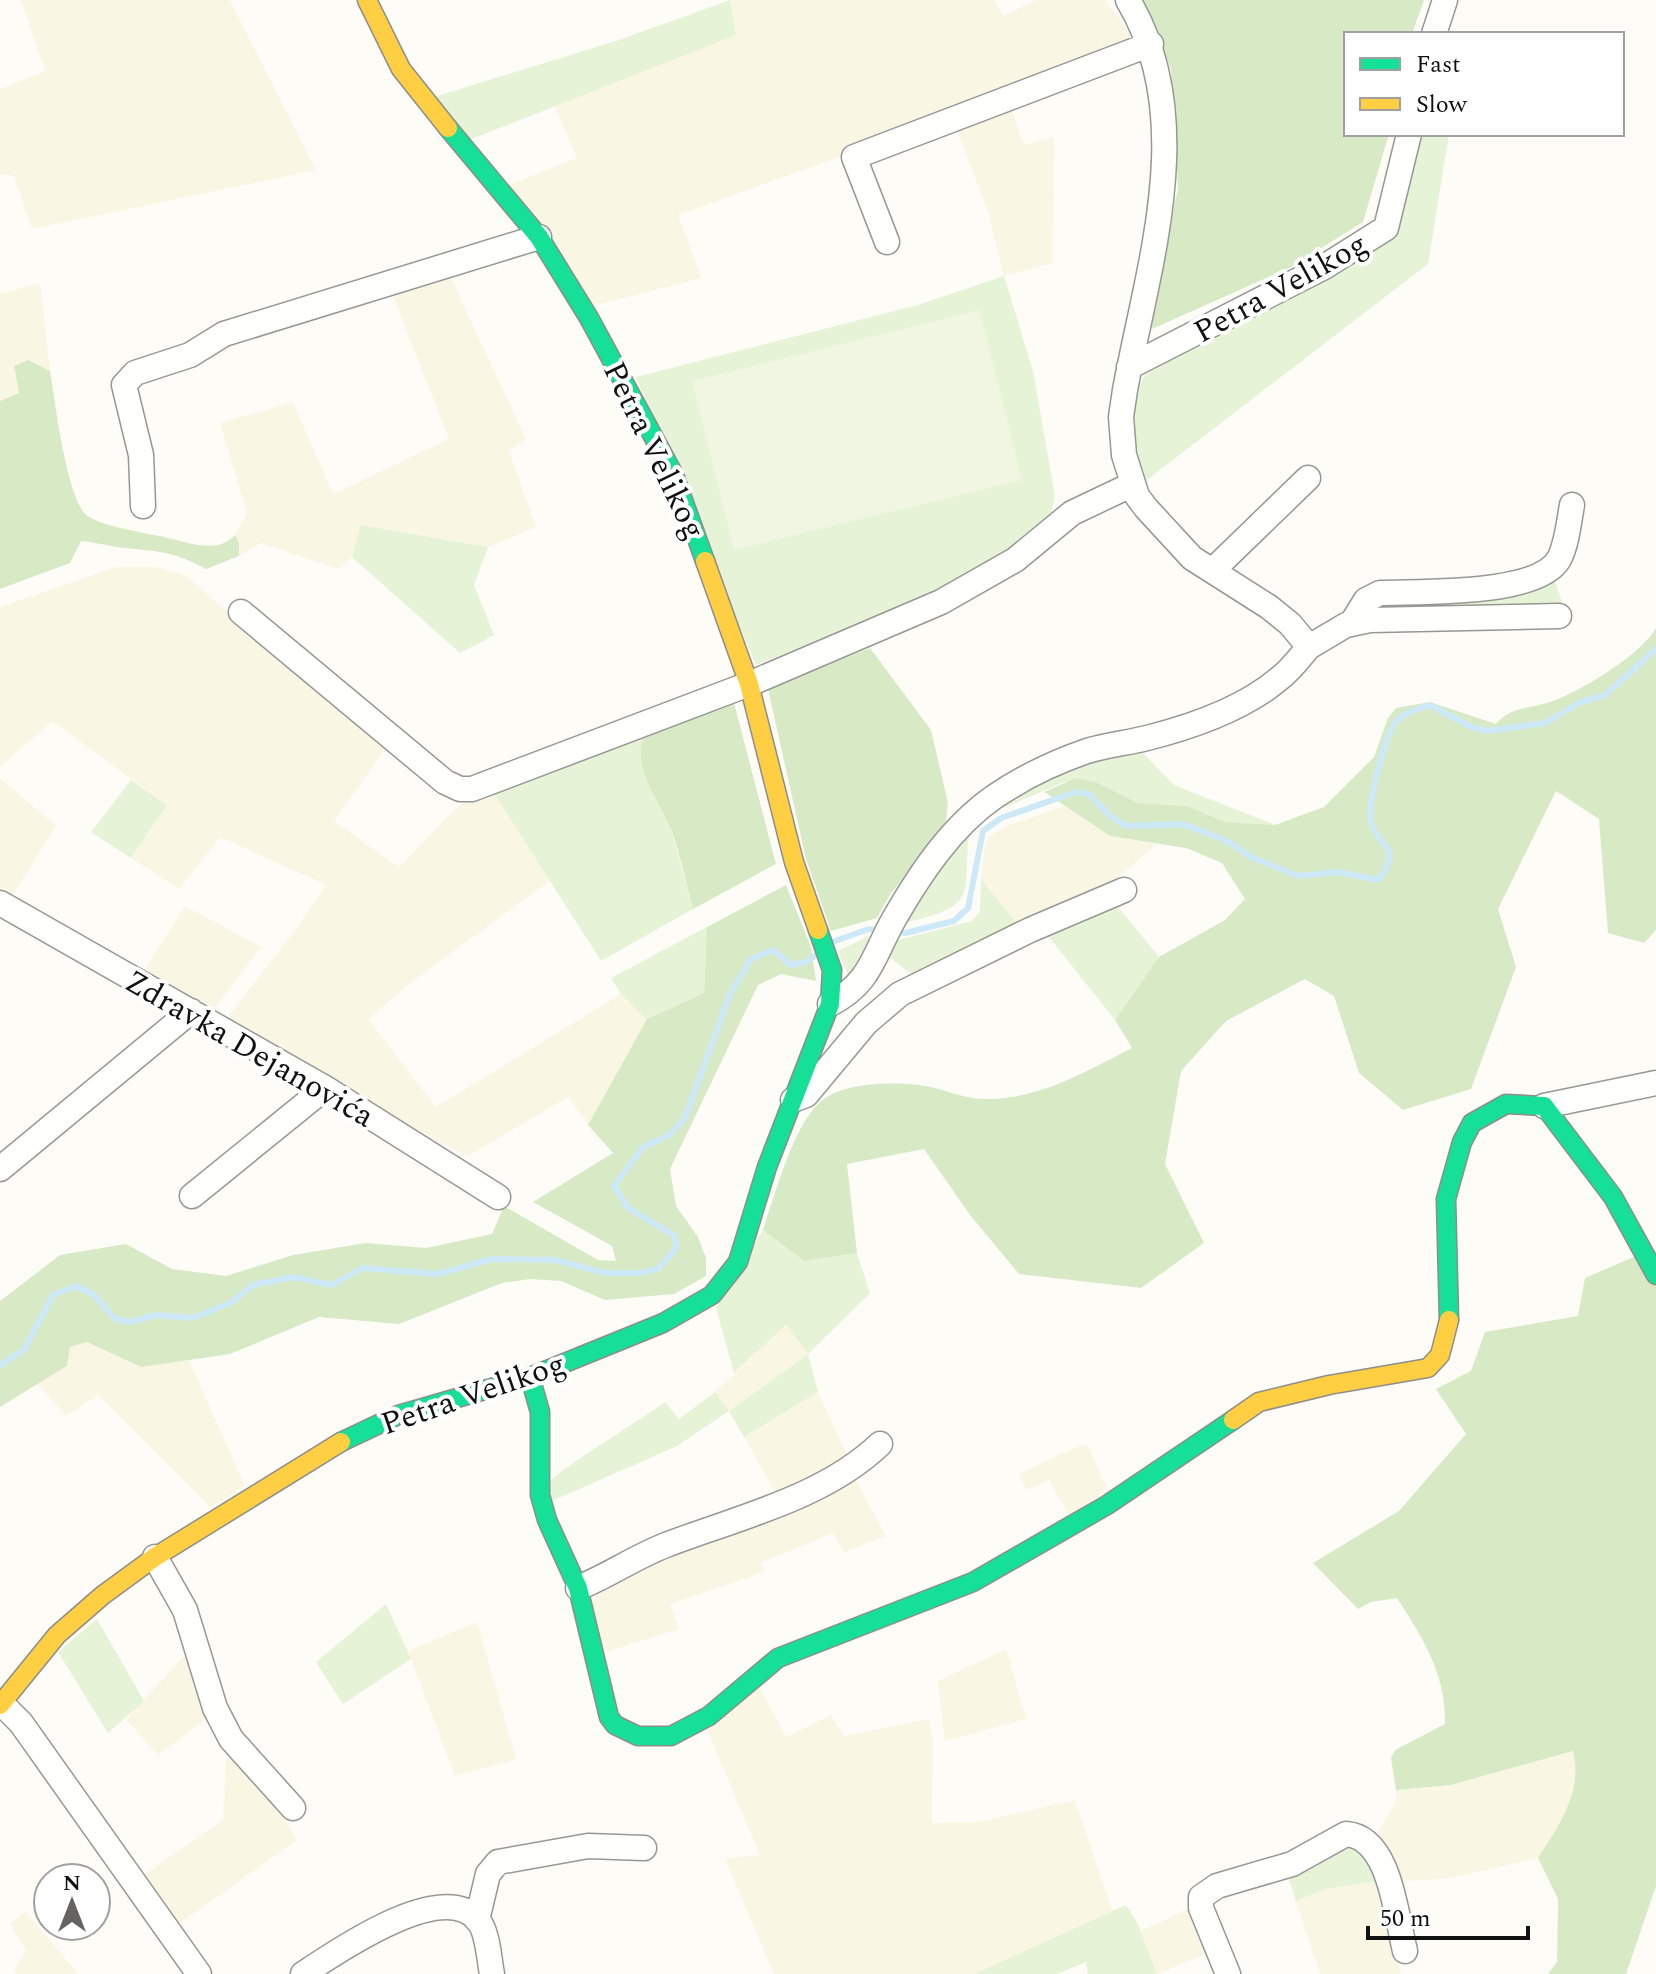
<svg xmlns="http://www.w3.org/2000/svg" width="1656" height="1974" font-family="Spectral,serif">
<rect width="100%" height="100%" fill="#fdfcf7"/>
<path fill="#f9f7e4" d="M 21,0 L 230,0 L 316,170 L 32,229 L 14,176 L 0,174 L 0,89 L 45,71 Z
M 730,0 L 995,0 L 1003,16 L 1036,0 L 1105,0 L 1137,40 L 845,155 L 678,215 L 702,278 L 592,306 L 506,186 L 577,158 L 554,104 L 735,35 Z
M 1010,105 L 1024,145 L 1054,137 L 1053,263 L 1004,276 L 989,215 L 956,127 Z
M 449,274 L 526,439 L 509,451 L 536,527 L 488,547 L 362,525 L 352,557 L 338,569 L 261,543 L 239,556 L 239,543 L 235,535 L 247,513 L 220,423 L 293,402 L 333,494 L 449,439 L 391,291 Z
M 40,283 L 50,371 L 28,361 L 14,366 L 19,393 L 0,401 L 0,294 Z
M 116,567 L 156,567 L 186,576 L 386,748 L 334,821 L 399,867 L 458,806 L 492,790 L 551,880 L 413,981 L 368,1019 L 436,1107 L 621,994 L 647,1019 L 588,1125 L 568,1097 L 468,1156 L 383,1115 L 227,1018 L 294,932 L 326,885 L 220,837 L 179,889 L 131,858 L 167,805 L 52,721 L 0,767 L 0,607 Z
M 0,778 L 56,826 L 11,898 L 0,890 Z
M 1064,806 L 1110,836 L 1157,844 L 1104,889 L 1019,926 L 981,879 L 984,850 L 990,836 L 1004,827 Z
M 185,906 L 261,947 L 211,1013 L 141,975 Z
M 786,1325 L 808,1354 L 729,1411 L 715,1392 Z
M 88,1342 L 141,1367 L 189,1360 L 245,1486 L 211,1508 L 98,1395 L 66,1416 L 38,1384 L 67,1366 L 70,1347 Z
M 818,1392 L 848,1457 L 778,1497 L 744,1437 Z
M 1081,1445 L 1088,1446 L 1107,1489 L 1071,1519 L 1049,1480 L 1026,1490 L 1019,1474 Z
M 854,1477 L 886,1536 L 844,1552 L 833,1533 L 761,1563 L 764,1572 L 670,1604 L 679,1629 L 603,1653 L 592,1603 L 598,1590 L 653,1562 Z
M 477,1622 L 516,1759 L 455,1776 L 408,1651 Z
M 1006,1649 L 1026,1719 L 945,1741 L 938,1681 Z
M 189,1651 L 208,1718 L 158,1755 L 126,1719 Z
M 758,1685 L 786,1737 L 831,1715 L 844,1736 L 929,1719 L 933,1741 L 932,1823 L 978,1822 L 1075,1800 L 1113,1913 L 974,1974 L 774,1974 L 725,1859 L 760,1855 L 707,1730 Z
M 1573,1751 L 1577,1767 L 1566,1816 L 1538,1858 L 1451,1878 L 1393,1882 L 1378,1831 L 1396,1802 L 1396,1790 L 1451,1785 Z
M 234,1753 L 285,1819 L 297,1840 L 175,1927 L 139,1878 L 223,1820 L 226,1761 Z
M 1378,1881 L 1401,1974 L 1320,1974 L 1296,1901 L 1326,1889 Z
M 1188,1909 L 1207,1953 L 1157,1974 L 1141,1931 Z
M 25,1911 L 78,1974 L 17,1974 L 14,1970 L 26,1951 L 10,1924 Z"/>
<path fill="#e7f3d7" d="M 730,0 L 736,35 L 469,140 L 434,97 L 616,41 Z
M 1420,134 L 1449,134 L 1428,264 L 1143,483 C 1137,450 1125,405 1145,375 L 1377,245 Z
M 1004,276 L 1033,371 L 1055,496 L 1051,516 L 1002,557 L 970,575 L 872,620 L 756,665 L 636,377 L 918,305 Z
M 361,525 L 488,547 L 474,585 L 494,635 L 460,653 L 352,557 Z
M 1555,581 L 1564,608 L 1370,609 L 1375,602 L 1522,593 Z
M 645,733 L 693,909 L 601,961 L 492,790 Z
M 1142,752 L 1174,785 L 1275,825 L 1226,822 L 1187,806 L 1138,803 L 1096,782 L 1064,782 L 1004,808 L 996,803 L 1077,766 Z
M 131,780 L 167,805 L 131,858 L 91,832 Z
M 971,823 C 958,892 988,904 904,923 Z
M 981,879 L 1019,926 L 911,974 L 887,955 L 894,941 L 972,921 L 980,911 Z
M 1114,902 L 1159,957 L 1115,1020 L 1045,932 Z
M 707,927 L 704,993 L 647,1019 L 621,994 L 611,978 Z
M 869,936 L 875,937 L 850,981 L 838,951 Z
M 763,1230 L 804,1261 L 857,1253 L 870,1293 L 808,1354 L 818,1392 L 744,1437 L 729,1411 L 677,1446 L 552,1501 L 548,1482 C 585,1452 626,1430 665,1402 L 679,1419 L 715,1392 L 729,1411 L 808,1354 L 786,1325 L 734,1373 L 716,1308 Z
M 386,1604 L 411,1659 L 343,1704 L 316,1662 Z
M 97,1619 L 144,1701 L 108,1733 L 58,1652 Z
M 1348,1844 L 1364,1850 L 1378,1881 L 1326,1889 L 1296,1901 L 1287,1874 Z
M 1126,1905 L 1138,1924 L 1157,1974 L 1088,1974 L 1086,1962 L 1057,1974 L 974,1974 Z"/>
<path fill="#d8eac5" d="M 1140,0 L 1424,0 L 1412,34 L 1346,34 L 1346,134 L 1389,134 L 1363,222 L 1291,267 L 1152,329 L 1147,318 L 1178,189 L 1171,69 Z
M 28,360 L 50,371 C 55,399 67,505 89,517 C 114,530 146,532 172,539 C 192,544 219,553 235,535 L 239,543 L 239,556 L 206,569 C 172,551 162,552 126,548 C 111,547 96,542 81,541 L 70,563 L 0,589 L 0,401 L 19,393 L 14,366 Z
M 1656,628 L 1656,930 L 1644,943 L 1608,933 L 1599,819 L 1556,791 L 1498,909 L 1516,967 L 1471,1089 L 1403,1110 L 1359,1073 L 1334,996 L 1305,979 L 1226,1021 L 1181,1071 L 1165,1164 L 1204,1243 L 1141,1288 L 1019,1274 L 970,1215 L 924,1149 L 847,1164 L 857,1253 L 804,1261 L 763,1230 C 774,1197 793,1127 819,1103 C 842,1082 889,1082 919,1085 C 940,1087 962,1099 984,1099 C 1038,1100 1085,1072 1132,1048 L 1115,1020 L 1159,957 L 1225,920 L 1245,899 L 1222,863 L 1186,848 L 1110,836 L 1044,792 L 1076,778 L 1096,782 L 1138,803 L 1187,806 L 1226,822 L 1275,825 L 1324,807 L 1374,757 L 1388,718 L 1396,708 L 1430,702 L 1496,724 C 1510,707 1527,709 1547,703 C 1577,694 1641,655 1656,628 Z
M 870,648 L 931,730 L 948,803 L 945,829 L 891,893 L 877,918 L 831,931 L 806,859 L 768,689 Z
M 733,699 L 776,864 L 693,909 C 687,885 681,861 674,837 C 663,803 629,769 645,733 Z
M 786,885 L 811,947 L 816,981 L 781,974 L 758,985 L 670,1169 L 676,1206 L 698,1237 L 706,1258 L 706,1276 L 674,1294 L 605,1300 L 561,1281 L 530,1279 L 502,1283 L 399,1324 L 319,1317 L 230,1354 L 141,1367 L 87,1342 L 70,1347 L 67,1366 L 0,1407 L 0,1301 L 60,1255 L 126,1244 L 172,1269 L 226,1276 L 293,1255 L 365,1243 L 426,1248 L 492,1234 L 504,1206 L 598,1260 L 616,1261 L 612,1246 L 533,1202 L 613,1153 L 588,1125 L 647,1019 L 704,993 L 707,927 Z
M 1645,1252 L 1656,1263 L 1656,1886 L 1626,1974 L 1548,1974 L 1557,1962 L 1558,1899 L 1538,1858 C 1559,1826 1583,1791 1573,1751 L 1451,1785 L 1396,1790 L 1391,1758 L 1395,1750 L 1445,1724 C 1446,1674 1423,1638 1397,1598 L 1371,1602 L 1358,1609 L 1313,1563 L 1399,1511 L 1466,1434 L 1436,1389 L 1471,1371 L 1485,1332 L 1578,1316 L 1585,1278 Z"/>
<path fill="#f0f6e1" d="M 980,310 L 1022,480 L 734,550 L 692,381 Z"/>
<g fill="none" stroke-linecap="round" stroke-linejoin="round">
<path stroke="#cde8f7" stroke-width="6" d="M 892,931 L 905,933 L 954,921 L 968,908 L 983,831 L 1001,818 L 1076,792 L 1089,794 L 1111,817 L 1127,826 L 1183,824 L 1227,841 L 1251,857 L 1298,876 L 1337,872 L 1379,880 C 1403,844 1380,852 1371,822 C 1367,805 1385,733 1397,721 C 1406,711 1418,709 1430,705 L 1471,727 L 1488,731 L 1545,723 L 1581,702 L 1605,695 L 1656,649
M 835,941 L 869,929 L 881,930
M 0,1365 L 24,1350 L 53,1295 L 76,1286 L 93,1294 L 115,1319 L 130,1322 L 156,1315 L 193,1318 L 232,1302 L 253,1285 L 293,1277 L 332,1285 L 362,1268 L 438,1274 L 492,1259 L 555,1260 L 605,1273 L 639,1273 L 658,1269 L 676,1249 L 674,1235 L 628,1208 L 614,1186 L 642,1148 L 669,1135 L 685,1118 L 730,994 L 751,959 L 773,950 L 791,965 L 806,962 L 816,955"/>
<g stroke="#979795" stroke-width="27">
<path id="street" d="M 1434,34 L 1445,0
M 887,242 L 854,157 L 1151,44
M 1129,367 L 1324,267 L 1386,228 L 1409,134
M 143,506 L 141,455 L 124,385 L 135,373 L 190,355 L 224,334 L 539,237
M 1213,570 L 1308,478
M 241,612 L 445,782 L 460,789 L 472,789 L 749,684 L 941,602 L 1015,560 L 1072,513 L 1133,484
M 1351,624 L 1366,600 L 1380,593 C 1420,591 1538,596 1559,559 C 1567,544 1569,521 1572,505
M 1309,647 L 1346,625 L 1370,620 L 1559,616
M 0,903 L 325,1088 L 498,1197
M 830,1004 C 871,983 873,956 894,919 C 920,874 951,827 994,797 C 1022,778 1055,762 1087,751 C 1107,745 1127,743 1147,738 C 1191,727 1245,708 1280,678 C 1291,670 1300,657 1309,647 L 1290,624 L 1269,607 L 1192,558 L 1146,508 L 1137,496 L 1124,455 L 1121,417 L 1125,390 C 1148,265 1199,119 1128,0
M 793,1100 L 806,1095 L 866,1023 L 900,994 L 1030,930 L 1124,890
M 1544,1106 L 1656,1083
M 0,1169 L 191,1011
M 192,1196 L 325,1088
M 155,1557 L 185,1610 L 215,1708 L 231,1739 L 293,1808
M 578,1588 C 608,1576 635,1557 666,1545 C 736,1518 824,1498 880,1444
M 1,1703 L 21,1723 L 199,1974
M 477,1920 L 488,1874 L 498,1862 L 588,1846 L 644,1848
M 303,1974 C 336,1952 442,1878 478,1920 C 488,1932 489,1959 492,1974
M 1228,1974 L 1201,1908 L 1201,1897 L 1217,1886 L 1292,1864 L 1346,1834 C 1390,1837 1396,1915 1405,1951"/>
</g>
<g stroke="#8e8d8b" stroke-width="21">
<path id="fast" d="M 448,128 L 539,237 L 589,318 L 674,475 L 705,561
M 1449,1320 L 1446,1199 L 1462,1142 L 1472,1123 L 1506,1104 L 1544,1106 L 1613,1197 L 1656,1275
M 530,1377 L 540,1412 L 540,1495 L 547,1520 L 578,1588 L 609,1717 L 615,1725 L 638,1736 L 671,1736 L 709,1716 L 778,1658 L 973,1582 L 1107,1505 L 1233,1420
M 341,1442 L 398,1415 L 530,1377 L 663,1323 L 712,1295 L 738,1262 L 767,1167 L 830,1004 L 832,970 L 818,930"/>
</g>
<g stroke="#8e8d8b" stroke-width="21">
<path id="slow" d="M 367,0 L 401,69 L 448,128
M 705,561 L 749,684 L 794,862 L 818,930
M 1233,1420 L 1259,1402 L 1329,1385 L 1428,1368 L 1440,1355 L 1449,1320
M 0,1705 L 57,1635 L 103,1595 L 155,1557 L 341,1442"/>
</g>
<use href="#street" stroke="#fffffe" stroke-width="24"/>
<use href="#fast" stroke="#16e098" stroke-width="18"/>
<use href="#slow" stroke="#ffcf43" stroke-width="18"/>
</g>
<g text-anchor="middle" stroke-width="8" stroke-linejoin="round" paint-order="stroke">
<g font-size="32" fill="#111" stroke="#fff">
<text transform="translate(1280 287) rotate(-29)" y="11">Petra Velikog</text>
<text transform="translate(655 450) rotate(64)" y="11">Petra Velikog</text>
<text transform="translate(250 1048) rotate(30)" y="11">Zdravka Dejanovića</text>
<text transform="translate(473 1393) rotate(-19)" y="11">Petra Velikog</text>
</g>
</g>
<rect x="1344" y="32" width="280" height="104" fill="#ffffff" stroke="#a0a0a0" stroke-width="2"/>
<rect x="1360" y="58" width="40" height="12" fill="#16e098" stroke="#a0a0a0" stroke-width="2"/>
<text x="1416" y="72" font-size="24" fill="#111111">Fast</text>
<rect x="1360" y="98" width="40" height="12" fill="#ffcf43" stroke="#a0a0a0" stroke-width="2"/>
<text x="1416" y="112" font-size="24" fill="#111111">Slow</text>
<g transform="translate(72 1902)"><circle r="38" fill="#ffffff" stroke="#a0a0a0" stroke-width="2"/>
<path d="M0-6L14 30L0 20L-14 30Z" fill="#646362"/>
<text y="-12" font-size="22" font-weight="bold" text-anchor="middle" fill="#111111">N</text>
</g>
<path d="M1368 1926v12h160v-12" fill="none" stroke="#111111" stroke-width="4"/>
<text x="1380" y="1926" font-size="24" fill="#111111" stroke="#ffffff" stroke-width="6" paint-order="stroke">50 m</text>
</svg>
